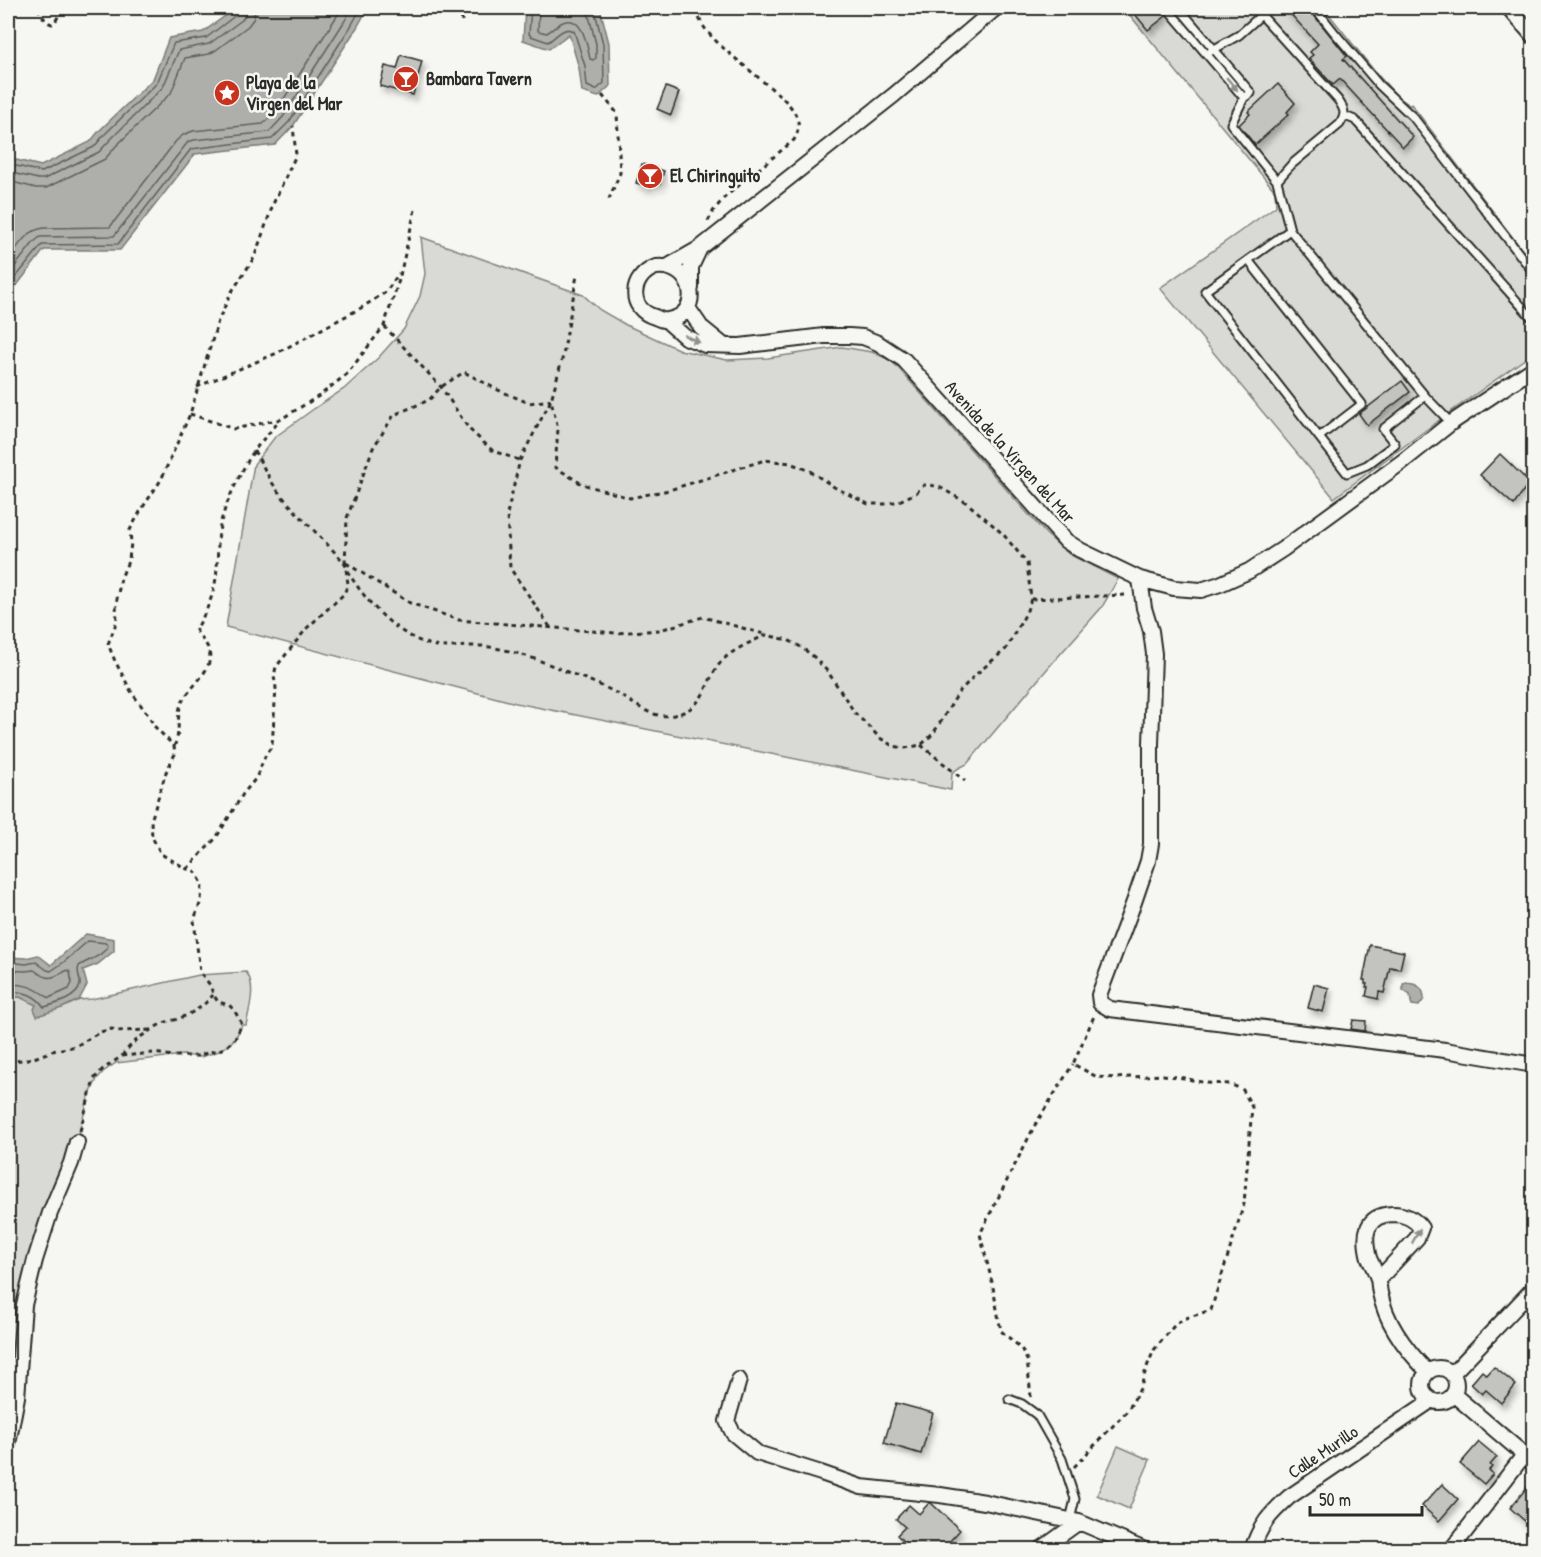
<svg xmlns="http://www.w3.org/2000/svg" width="1541" height="1557" font-family="'Patrick Hand',sans-serif">
<defs>
<filter id="shadow"><feDropShadow dx="3" dy="5" stdDeviation="3" flood-color="#0004"/></filter>
</defs>
<rect width="100%" height="100%" fill="#f6f6f2"/>
<filter id="ink" filterUnits="userSpaceOnUse"><feTurbulence type="fractalNoise" baseFrequency=".0167" numOctaves="2"/><feDisplacementMap in="SourceGraphic" scale="12" xChannelSelector="R" yChannelSelector="G"/><feConvolveMatrix kernelMatrix="1 2 1 2 8 2 1 2 1" color-interpolation-filters="sRGB"/></filter>
<g filter="url(#ink)">
<path fill="#d9d9d5" stroke="#828280" stroke-width="1.5" d="M 1124,8 L 1324,8 L 1376,73 L 1398,97 L 1410,105 L 1411,104 L 1533,264 L 1533,353 L 1449,413 L 1334,498 L 1160,288 L 1276,206 L 1275,191 Z
M 421,237 L 583,295 L 600,310 L 626,325 L 680,350 L 727,360 L 768,358 L 842,347 L 872,352 L 892,361 L 1046,534 L 1069,554 L 1118,579 L 1102,607 L 1048,668 L 967,764 L 959,768 L 952,773 L 951,790 L 516,703 L 226,627 L 254,464 L 275,437 L 315,408 L 344,389 L 378,358 L 404,329 L 420,296 L 425,274 Z
M 246,972 C 257,985 249,1010 246,1025 L 242,1025 L 237,1035 L 230,1044 L 219,1051 L 201,1057 L 183,1055 L 116,1063 L 103,1072 L 97,1079 L 88,1099 L 76,1144 L 39,1245 L 8,1429 L 8,998 L 20,997 L 36,1005 L 62,1008 L 79,1000 L 92,999 L 199,975 Z
M 1118,1446 L 1150,1460 L 1129,1509 L 1097,1495 Z"/>
<path fill="#aeaeab" stroke="#7a7a78" stroke-width="1.5" d="M 236,8 L 368,8 L 356,29 L 293,126 L 275,145 L 195,154 L 120,250 L 44,250 L 8,297 L 8,158 L 41,166 L 90,142 L 99,131 L 153,79 L 169,38 L 203,32 Z
M 525,8 L 600,8 L 609,43 L 610,86 L 598,97 L 582,92 L 579,68 L 569,34 L 549,49 L 523,40 Z
M 86,934 L 114,939 L 114,951 L 98,964 L 83,970 L 87,985 L 79,1000 L 62,1008 L 37,1016 L 34,1009 L 36,1005 L 20,997 L 8,998 L 8,957 L 26,958 L 38,955 L 51,965 Z
M 1407,983 C 1418,984 1424,988 1424,999 L 1419,1006 L 1412,1005 L 1411,1002 L 1410,995 L 1403,990 L 1403,984 Z"/>
<g fill="none" stroke-linecap="round" stroke-linejoin="round">
<path stroke="#5f5f5e" stroke-width="1.5" d="M 531,8 L 529,34 L 531,36 L 548,42 C 556,37 564,25 574,31 L 585,66 L 587,86 L 596,90 L 604,83 L 603,44 L 594,8
M 539,8 L 538,31 L 547,33 C 552,30 557,25 563,22 C 583,14 587,46 590,59 L 593,60 L 596,58 L 596,44 L 587,8
M 8,164 L 42,172 L 94,147 L 104,135 L 157,83 L 174,43 L 206,38 L 236,15 L 239,8
M 8,172 L 38,179 L 44,179 L 99,152 L 110,140 L 163,87 L 179,50 L 209,44 L 242,20 L 245,15 L 246,8
M 8,181 L 36,188 L 46,188 L 105,159 L 116,146 L 171,93 L 185,58 L 209,54 L 216,50 L 248,26 L 254,18 L 255,8
M 8,260 C 18,247 26,230 44,228 L 110,227 L 176,141 L 183,135 L 193,131 L 263,124 L 276,111 L 342,8
M 8,275 L 34,242 L 40,237 L 114,236 L 188,142 L 194,140 L 269,132 L 283,117 L 344,22 L 352,8
M 8,287 L 42,245 L 118,244 L 191,149 L 272,139 L 289,122 L 351,26 L 361,8
M 8,962 L 26,964 L 36,962 L 47,970 L 51,971 L 64,962 L 88,941 L 106,943 L 108,946 C 102,957 89,959 79,966 C 76,973 81,978 80,985 C 77,999 55,1004 44,1007 C 35,994 23,991 8,992
M 8,970 L 25,971 L 34,970 C 51,982 51,978 68,970 L 70,972 L 72,983 L 69,989 L 49,998 C 34,987 26,984 8,984"/>
</g>
<path fill="#c3c3c0" stroke="#2b2b2b" stroke-width="1.5" filter="url(#shadow)" d="M 1141,8 L 1162,8 L 1166,16 L 1148,30 L 1134,13 Z
M 1285,8 L 1307,8 L 1312,13 L 1347,56 L 1343,59 L 1413,137 L 1403,147 L 1340,79 L 1333,85 L 1313,63 L 1309,58 L 1313,55 L 1310,52 L 1318,44 Z
M 401,55 L 422,61 L 413,95 L 380,86 L 385,66 L 397,69 Z
M 1278,84 L 1295,103 L 1287,112 L 1289,114 L 1255,145 L 1239,125 L 1250,114 L 1248,112 Z
M 666,87 L 679,92 L 671,115 L 657,109 Z
M 642,164 L 664,171 L 660,184 L 652,182 L 650,187 L 636,183 Z
M 1402,381 L 1410,392 L 1367,425 L 1359,414 Z
M 1500,454 L 1529,482 L 1514,505 L 1480,475 Z
M 1370,945 L 1404,952 L 1400,969 L 1390,967 L 1384,993 L 1379,992 L 1378,999 L 1366,996 L 1368,987 L 1366,987 L 1367,984 L 1365,984 L 1365,980 L 1363,980 Z
M 1314,984 L 1329,988 L 1323,1012 L 1308,1008 Z
M 1353,1020 L 1366,1021 L 1365,1031 L 1351,1029 Z
M 1494,1367 L 1516,1385 L 1501,1403 L 1486,1390 L 1482,1394 L 1471,1384 L 1482,1371 L 1487,1375 Z
M 896,1403 L 933,1413 L 921,1454 L 884,1443 Z
M 1479,1442 L 1497,1457 L 1490,1465 L 1492,1467 L 1489,1470 L 1493,1474 L 1484,1484 L 1460,1464 Z
M 1533,1480 L 1533,1528 L 1510,1508 Z
M 1442,1484 L 1458,1499 L 1439,1521 L 1422,1506 Z
M 929,1503 L 931,1503 L 960,1530 L 949,1542 L 958,1550 L 912,1550 L 897,1535 L 905,1527 L 896,1519 L 909,1505 L 919,1514 Z"/>
<g fill="none" stroke-linecap="round" stroke-linejoin="round">
<g stroke="#2b2b2b" stroke-width="11">
<path id="lane" d="M 1167,8 L 1244,98
M 1179,8 L 1251,93 L 1244,98 L 1231,124 L 1277,181 L 1290,230 L 1425,396 L 1451,423
M 1255,8 L 1338,100 C 1345,110 1346,114 1340,124 L 1291,165 L 1277,181
M 1315,8 L 1334,32 L 1379,85 L 1413,117 L 1534,273
M 1211,51 L 1239,35 L 1269,8
M 1345,116 L 1355,120 L 1534,320
M 1290,230 L 1205,291 L 1347,473 L 1367,465 L 1395,444 L 1383,429 L 1425,396
M 1248,260 L 1362,404 L 1319,437
M 1009,1399 L 1022,1404 L 1037,1415 L 1062,1459 L 1075,1499 L 1070,1520"/>
</g>
<g stroke="#2b2b2b" stroke-width="18">
<path id="street" d="M 1509,8 L 1534,37
M 656,267 C 695,263 704,315 668,320 C 664,321 659,319 655,317 C 627,309 630,276 656,267 Z
M 667,267 L 700,248 L 894,95 L 996,8
M 691,288 L 691,267 L 700,248
M 688,308 L 701,327 L 723,345
M 667,321 L 685,337 L 705,345 L 740,346 L 824,336 L 849,336 L 863,337 L 878,343 L 904,360 L 1066,541 L 1080,550 L 1140,579 L 1174,588 L 1201,590 L 1220,584 L 1249,571 L 1283,549 L 1402,462 L 1451,423 L 1534,368
M 1140,579 L 1144,608 L 1151,631 L 1154,654 L 1151,744 L 1151,844 L 1148,861 L 1134,902 L 1099,995 L 1100,1003 L 1110,1009 L 1445,1050 L 1534,1065
M 1378,1280 L 1417,1238 L 1421,1228 C 1415,1219 1404,1214 1393,1214 C 1365,1215 1363,1235 1369,1258 C 1372,1265 1376,1272 1378,1279 C 1379,1284 1379,1289 1380,1293 C 1386,1323 1407,1351 1428,1372
M1422 1385a17 17 0 1 1 34 0a17 17 0 1 1-34 0Z
M 1452,1374 L 1534,1288
M 739,1380 L 727,1421 L 733,1433 L 757,1453 L 821,1473 L 861,1487 L 940,1495 L 985,1502 L 1079,1522 L 1145,1550
M 1453,1394 L 1534,1463
M 8,1444 L 17,1397 L 24,1305 L 35,1260 L 50,1213 L 71,1163 L 77,1142
M 1040,1550 L 1079,1522
M 1252,1550 C 1260,1525 1270,1514 1289,1497 L 1426,1404 L 1429,1398
M 1451,1550 L 1524,1455"/>
</g>
<path stroke="#2b2b2b" stroke-width="3" stroke-dasharray="4.5 4.5" stroke-linecap="butt" d="M 38,8 C 41,14 45,22 52,24 L 55,22 L 63,8
M 460,8 L 462,21
M 695,10 C 698,16 701,22 704,27 C 716,45 748,68 766,84 C 777,93 792,104 797,118 C 800,126 798,133 794,140 L 725,197 L 714,210 L 706,225
M 602,95 L 617,113 L 620,173 L 609,199
M 384,326 L 441,387 L 469,429 L 493,451 L 519,460
M 197,387 L 277,353 L 361,308 L 386,292 L 399,273
M 190,414 L 234,429 L 281,419 L 319,396 L 347,374 L 384,326 L 399,280 L 415,210
M 254,451 C 263,465 270,481 280,494 C 300,517 322,538 342,560 C 347,566 349,574 353,580 C 371,607 397,634 428,644 C 445,650 465,645 482,646 C 510,649 540,660 565,671 C 582,678 600,684 616,693 C 634,702 651,720 674,715 C 708,708 704,679 723,660 C 732,650 753,641 766,635 L 788,640 L 801,647 L 814,657 L 828,672 L 855,713 L 880,738 L 893,746 L 905,748 L 921,745 L 933,734 L 959,692 L 974,676 L 1006,649 L 1026,613 L 1031,599 L 1027,563 L 1003,534 L 986,519 L 967,503 L 941,488 L 931,485 L 924,485 L 916,493 L 899,501 L 885,504 L 868,504 L 834,487 L 810,471 L 790,463 L 765,460 L 669,490 L 630,498 L 582,484 L 555,467 L 558,429 L 551,400
M 345,563 L 347,518 L 373,448 L 394,415 L 429,400 L 441,387 L 464,372 L 496,389 L 529,403 L 551,400
M 346,563 L 410,603 L 459,620 L 615,633 L 660,630 L 703,617 L 764,634
M 1031,599 L 1125,595
M 550,627 L 510,568 L 507,514 L 520,460 L 551,400 L 563,356 L 577,275
M 921,745 L 965,781
M 174,746 C 181,734 176,718 181,704 C 189,686 219,668 207,646 C 204,641 199,636 196,630 C 203,617 211,602 214,588 C 220,565 215,541 222,518 C 227,500 243,467 254,451 C 262,440 272,430 281,419
M 187,869 L 216,838 L 243,794 L 256,778 L 266,754 L 272,746 L 276,688 L 274,676 L 276,667 L 307,628 L 344,594 L 348,584 L 346,569
M 122,1056 C 131,1042 148,1031 163,1023 C 168,1021 172,1021 177,1019 C 192,1014 203,1007 213,995
M 8,1062 L 34,1058 L 52,1051 L 76,1046 L 100,1032 L 112,1029 L 118,1031 L 153,1030
M 80,1131 L 94,1079 L 102,1070 L 122,1056 L 154,1053 L 173,1056 L 197,1056 L 225,1048 L 235,1039 L 242,1024 L 234,1010 L 229,1005 L 218,1002 L 213,994 L 210,985 L 200,972 L 194,920 L 201,901 L 202,883 L 194,870 L 187,869 L 161,854 L 152,837 L 151,821 L 166,772 L 175,754 L 174,746 L 154,726 L 149,716 L 132,693 L 115,661 L 108,644 L 117,621 L 116,604 L 121,578 L 129,559 L 131,543 L 130,530 L 141,510 L 161,480 L 190,414 L 218,321 L 231,293 L 254,258 L 274,202 L 296,155 L 293,126
M 1031,1397 L 1027,1360 L 1021,1348 L 1001,1331 L 992,1282 L 980,1234 L 1035,1125 L 1073,1064
M 1074,1467 L 1128,1410 L 1141,1387 L 1146,1369 L 1154,1350 L 1173,1327 L 1183,1319 L 1211,1310 L 1244,1204 L 1252,1107 L 1243,1090 L 1230,1084 L 1206,1083 L 1184,1078 L 1163,1075 L 1116,1078 L 1097,1077 L 1073,1064 L 1095,1014
M 393,1547 L 394,1550"/>
<use href="#lane" stroke="#f6f6f2" stroke-width="7"/>
<use href="#street" stroke="#f6f6f2" stroke-width="14"/>
</g>
<defs><path id="oneway-solid" d="M-6-.8H1V-3.2L6.5 0L1 3.2V.8H-6Z" transform="scale(1.5)"/></defs>
<g fill="#90908e">
<use href="#oneway-solid" transform="translate(1232 84) rotate(50)"/>
<use href="#oneway-solid" transform="translate(692 339) rotate(25)"/>
<use href="#oneway-solid" transform="translate(1416 1236) rotate(-61)"/>
</g>
</g>
<defs>
<g id="bar-disc" transform="scale(1.35)"><circle r="9.5" fill="#c8321e" stroke="#f6f6f2"/><path d="M-6-5H6L.8 .8V4.5H3.5V6h-7V4.5H-.8V.8Z" fill="#fff"/></g>
<g id="sight-disc" transform="scale(1.35)"><circle r="9.5" fill="#c8321e" stroke="#f6f6f2"/><path d="M0-6L1.8-2.2L6-1.7L2.9 1.2L3.7 5.4L0 3.3L-3.7 5.4L-2.9 1.2L-6-1.7L-1.8-2.2Z" fill="#fff"/></g>
</defs>
<g fill-rule="evenodd">
<use href="#bar-disc" x="406" y="79"/>
<use href="#sight-disc" x="227" y="93"/>
<use href="#bar-disc" x="650" y="176"/>
</g>
<g text-anchor="middle" stroke-width="5" stroke-linejoin="round" paint-order="stroke">
<g font-size="18" font-weight="bold" fill="#2b2b2b" stroke="#f6f6f2" text-anchor="start">
<text x="426" y="85">Bambara Tavern</text>
<text x="246" y="89">Playa de la<tspan x="246" dy="21">Virgen del Mar</tspan></text>
<text x="670" y="182">El Chiringuito</text>
</g>
<g font-size="18" fill="#2b2b2b" stroke="#f6f6f2">
<text transform="translate(1010 452) rotate(48)" y="6">Avenida de la Virgen del Mar</text>
<text transform="translate(1323 1452) rotate(-34)" y="6">Calle Murillo</text>
</g>
</g>
<rect width="1541" height="1557" fill="none" stroke="#f6f6f2" stroke-width="30"/>
<rect x="15" y="15" width="1511" height="1527" fill="none" stroke="#2b2b2b" stroke-width="2" filter="url(#ink)"/>
<path d="M1310 1506v9h112v-9" fill="none" stroke="#2b2b2b" stroke-width="3"/>
<text x="1319" y="1506" font-size="18" fill="#2b2b2b" stroke="#f6f6f2" stroke-width="4.5" paint-order="stroke">50 m</text>
</svg>
